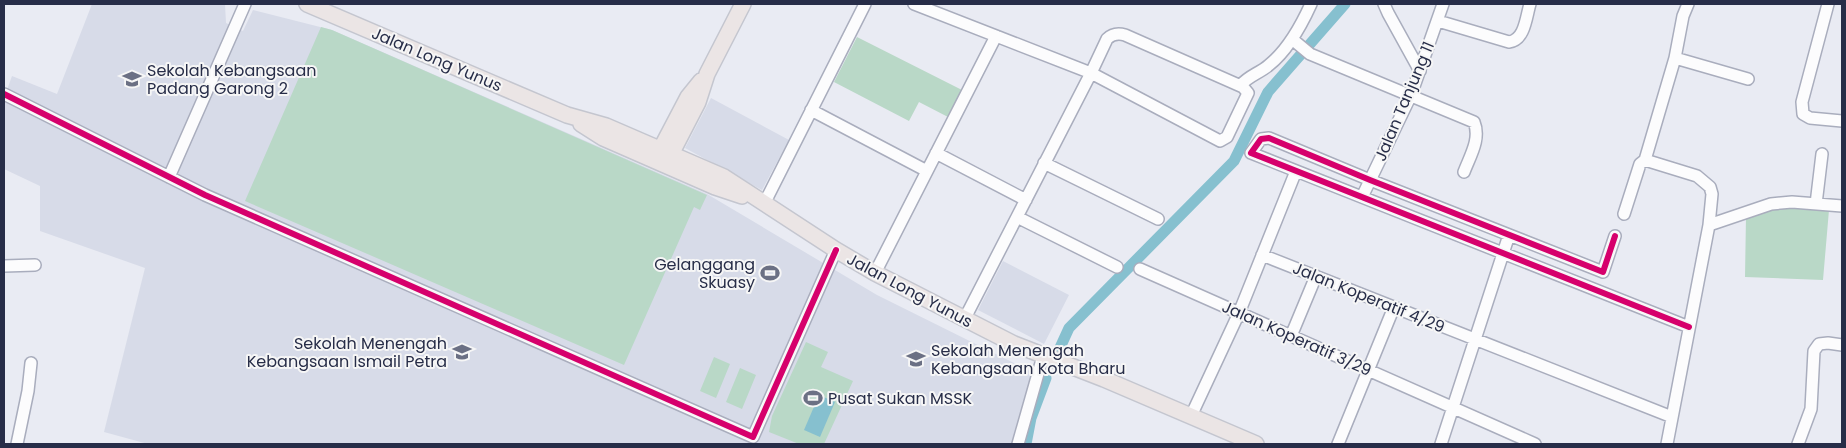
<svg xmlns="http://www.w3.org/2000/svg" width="1846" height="448" font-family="Poppins,sans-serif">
<rect width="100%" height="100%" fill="#e9ebf3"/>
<path fill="#d7dbe8" d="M 92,4 L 225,4 L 226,23 L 243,31 L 253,10 L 332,30 L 707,194 L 877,295 L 1032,372 L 1014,444 L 148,444 L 104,432 L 145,268 L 40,231 L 40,186 L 4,169 L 4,98 L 12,76 L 57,94 Z
M 711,98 L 789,140 L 762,190 L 685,148 Z
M 1003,261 L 1069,295 L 1044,344 L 978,310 Z"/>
<path fill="#b9d8c7" d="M 321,27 L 332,30 L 707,195 L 700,210 L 694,207 L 624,365 L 245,201 Z
M 857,37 L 962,90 L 948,117 L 919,102 L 909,121 L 834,82 Z
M 1771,207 L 1829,210 L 1823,280 L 1745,277 L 1746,216 Z
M 806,342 L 828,352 L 821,367 L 853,381 L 824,444 L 799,444 L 769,432 L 772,416 Z
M 714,357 L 730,364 L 716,398 L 700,391 Z
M 740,368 L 756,375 L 742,409 L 726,402 Z"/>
<path fill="#86c0cf" d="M 819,395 L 835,402 L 820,437 L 804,430 Z"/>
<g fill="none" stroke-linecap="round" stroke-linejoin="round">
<path stroke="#86c0cf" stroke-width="11" d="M 1058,352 L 1069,328 L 1234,161 L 1268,92 L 1345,4
M 1026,444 L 1031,418 L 1046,378"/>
<g stroke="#a9adbd" stroke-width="14">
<path id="minor" d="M 914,4 L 1091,73 L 1220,141 L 1227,137 L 1248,93 L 1243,87 L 1125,35 C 1118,33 1112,34 1107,39 L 1091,73 L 965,318
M 1384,4 L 1388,13 L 1420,71
M 1828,4 L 1802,102 L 1803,114 L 1810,118 L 1842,121
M 1438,21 L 1509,42 C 1525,40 1526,17 1530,4
M 1292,39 L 1310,54 L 1474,122 C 1481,139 1470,156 1464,172
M 1675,58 L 1748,79
M 1241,85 C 1248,76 1260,73 1269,65 C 1288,50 1301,26 1311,4
M 4,94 L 205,195 L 753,437 L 836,250
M 811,110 L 927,171
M 936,153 L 1026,200
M 1645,160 L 1697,176 L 1710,187 L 1712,194 L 1709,225
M 1044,163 L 1158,219
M 169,177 L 245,4
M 1362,197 L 1411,95 L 1443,4
M 764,204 L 865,4
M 1816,204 L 1822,154
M 1624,214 L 1640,164 L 1645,160 L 1675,58 L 1683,16 L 1688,4
M 1017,217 L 1117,267
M 1615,236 L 1603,272 L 1370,180 L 1269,138 L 1261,139 L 1251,153 L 1689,327
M 1262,255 L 1672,417
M 4,266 L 35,265
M 1140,269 L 1535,444
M 875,273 L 996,36
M 1291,336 L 1316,276
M 1191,416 L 1239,313 L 1296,171
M 17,444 L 28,391 L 31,363
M 1018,444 L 1043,356
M 1338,444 L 1394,307
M 1441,444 L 1509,235
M 1667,444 L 1709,225 L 1771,204 L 1792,202 L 1842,206
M 1798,444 L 1811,409 L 1814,351 L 1819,344 L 1828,343 L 1842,345"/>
</g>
<g stroke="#c4c6cf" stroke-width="18">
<path id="major" d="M 307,4 L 567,115 L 606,126 L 724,177 L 836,250 L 875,273 L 1014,344 L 1104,379 L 1256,444
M 581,124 L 603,138 L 715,187 L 742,196
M 656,158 L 688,97 L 701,81
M 667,162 L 698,102 L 707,74 L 743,4"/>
</g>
<use href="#minor" stroke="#fcfcfd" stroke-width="11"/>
<use href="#major" stroke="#ebe5e5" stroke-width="15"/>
<g stroke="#f6f6f6" stroke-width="9">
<path id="cycleway" d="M 4,94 L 205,195 L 753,437 L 836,250
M 1615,236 L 1603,272 L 1370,180 L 1269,138 L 1261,139 L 1251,153 L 1689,327"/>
</g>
<use href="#cycleway" stroke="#d6006c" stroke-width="6"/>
</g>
<defs>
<g id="school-bare" transform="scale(1.5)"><path d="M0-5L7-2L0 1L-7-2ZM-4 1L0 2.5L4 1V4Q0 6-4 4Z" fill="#6b7084" stroke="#f6f6f6" stroke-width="2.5" paint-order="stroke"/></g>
<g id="stadium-bare" transform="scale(1.5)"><path d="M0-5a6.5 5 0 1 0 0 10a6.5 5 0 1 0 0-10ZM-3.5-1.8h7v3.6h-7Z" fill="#6b7084" stroke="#f6f6f6" stroke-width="2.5" paint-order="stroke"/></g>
</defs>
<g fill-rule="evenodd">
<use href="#school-bare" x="132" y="79"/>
<use href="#stadium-bare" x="770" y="273"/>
<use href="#school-bare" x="462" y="352"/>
<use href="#school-bare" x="916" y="359"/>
<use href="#stadium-bare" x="813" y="398"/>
</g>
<g text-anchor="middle" stroke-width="4" stroke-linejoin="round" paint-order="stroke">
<g font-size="16" fill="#272d48" stroke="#f6f6f6">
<text transform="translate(437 59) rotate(23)" y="6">Jalan Long Yunus</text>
<text transform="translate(1404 101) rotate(-67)" y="6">Jalan Tanjung 11</text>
<text transform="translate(910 290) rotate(28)" y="6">Jalan Long Yunus</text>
<text transform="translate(1369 297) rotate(22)" y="6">Jalan Koperatif 4/29</text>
<text transform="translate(1297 338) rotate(24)" y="6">Jalan Koperatif 3/29</text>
</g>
<g font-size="16" fill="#272d48" stroke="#f6f6f6" text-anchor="start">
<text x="147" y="76">Sekolah Kebangsaan<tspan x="147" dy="18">Padang Garong 2</tspan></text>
<text x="755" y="270" text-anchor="end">Gelanggang<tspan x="755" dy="18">Skuasy</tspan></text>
<text x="447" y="349" text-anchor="end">Sekolah Menengah<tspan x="447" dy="18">Kebangsaan Ismail Petra</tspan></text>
<text x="931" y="356">Sekolah Menengah<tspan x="931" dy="18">Kebangsaan Kota Bharu</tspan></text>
<text x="828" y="404">Pusat Sukan MSSK</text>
</g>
</g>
<rect width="1846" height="448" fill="none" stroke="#272d48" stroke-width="10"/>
</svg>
